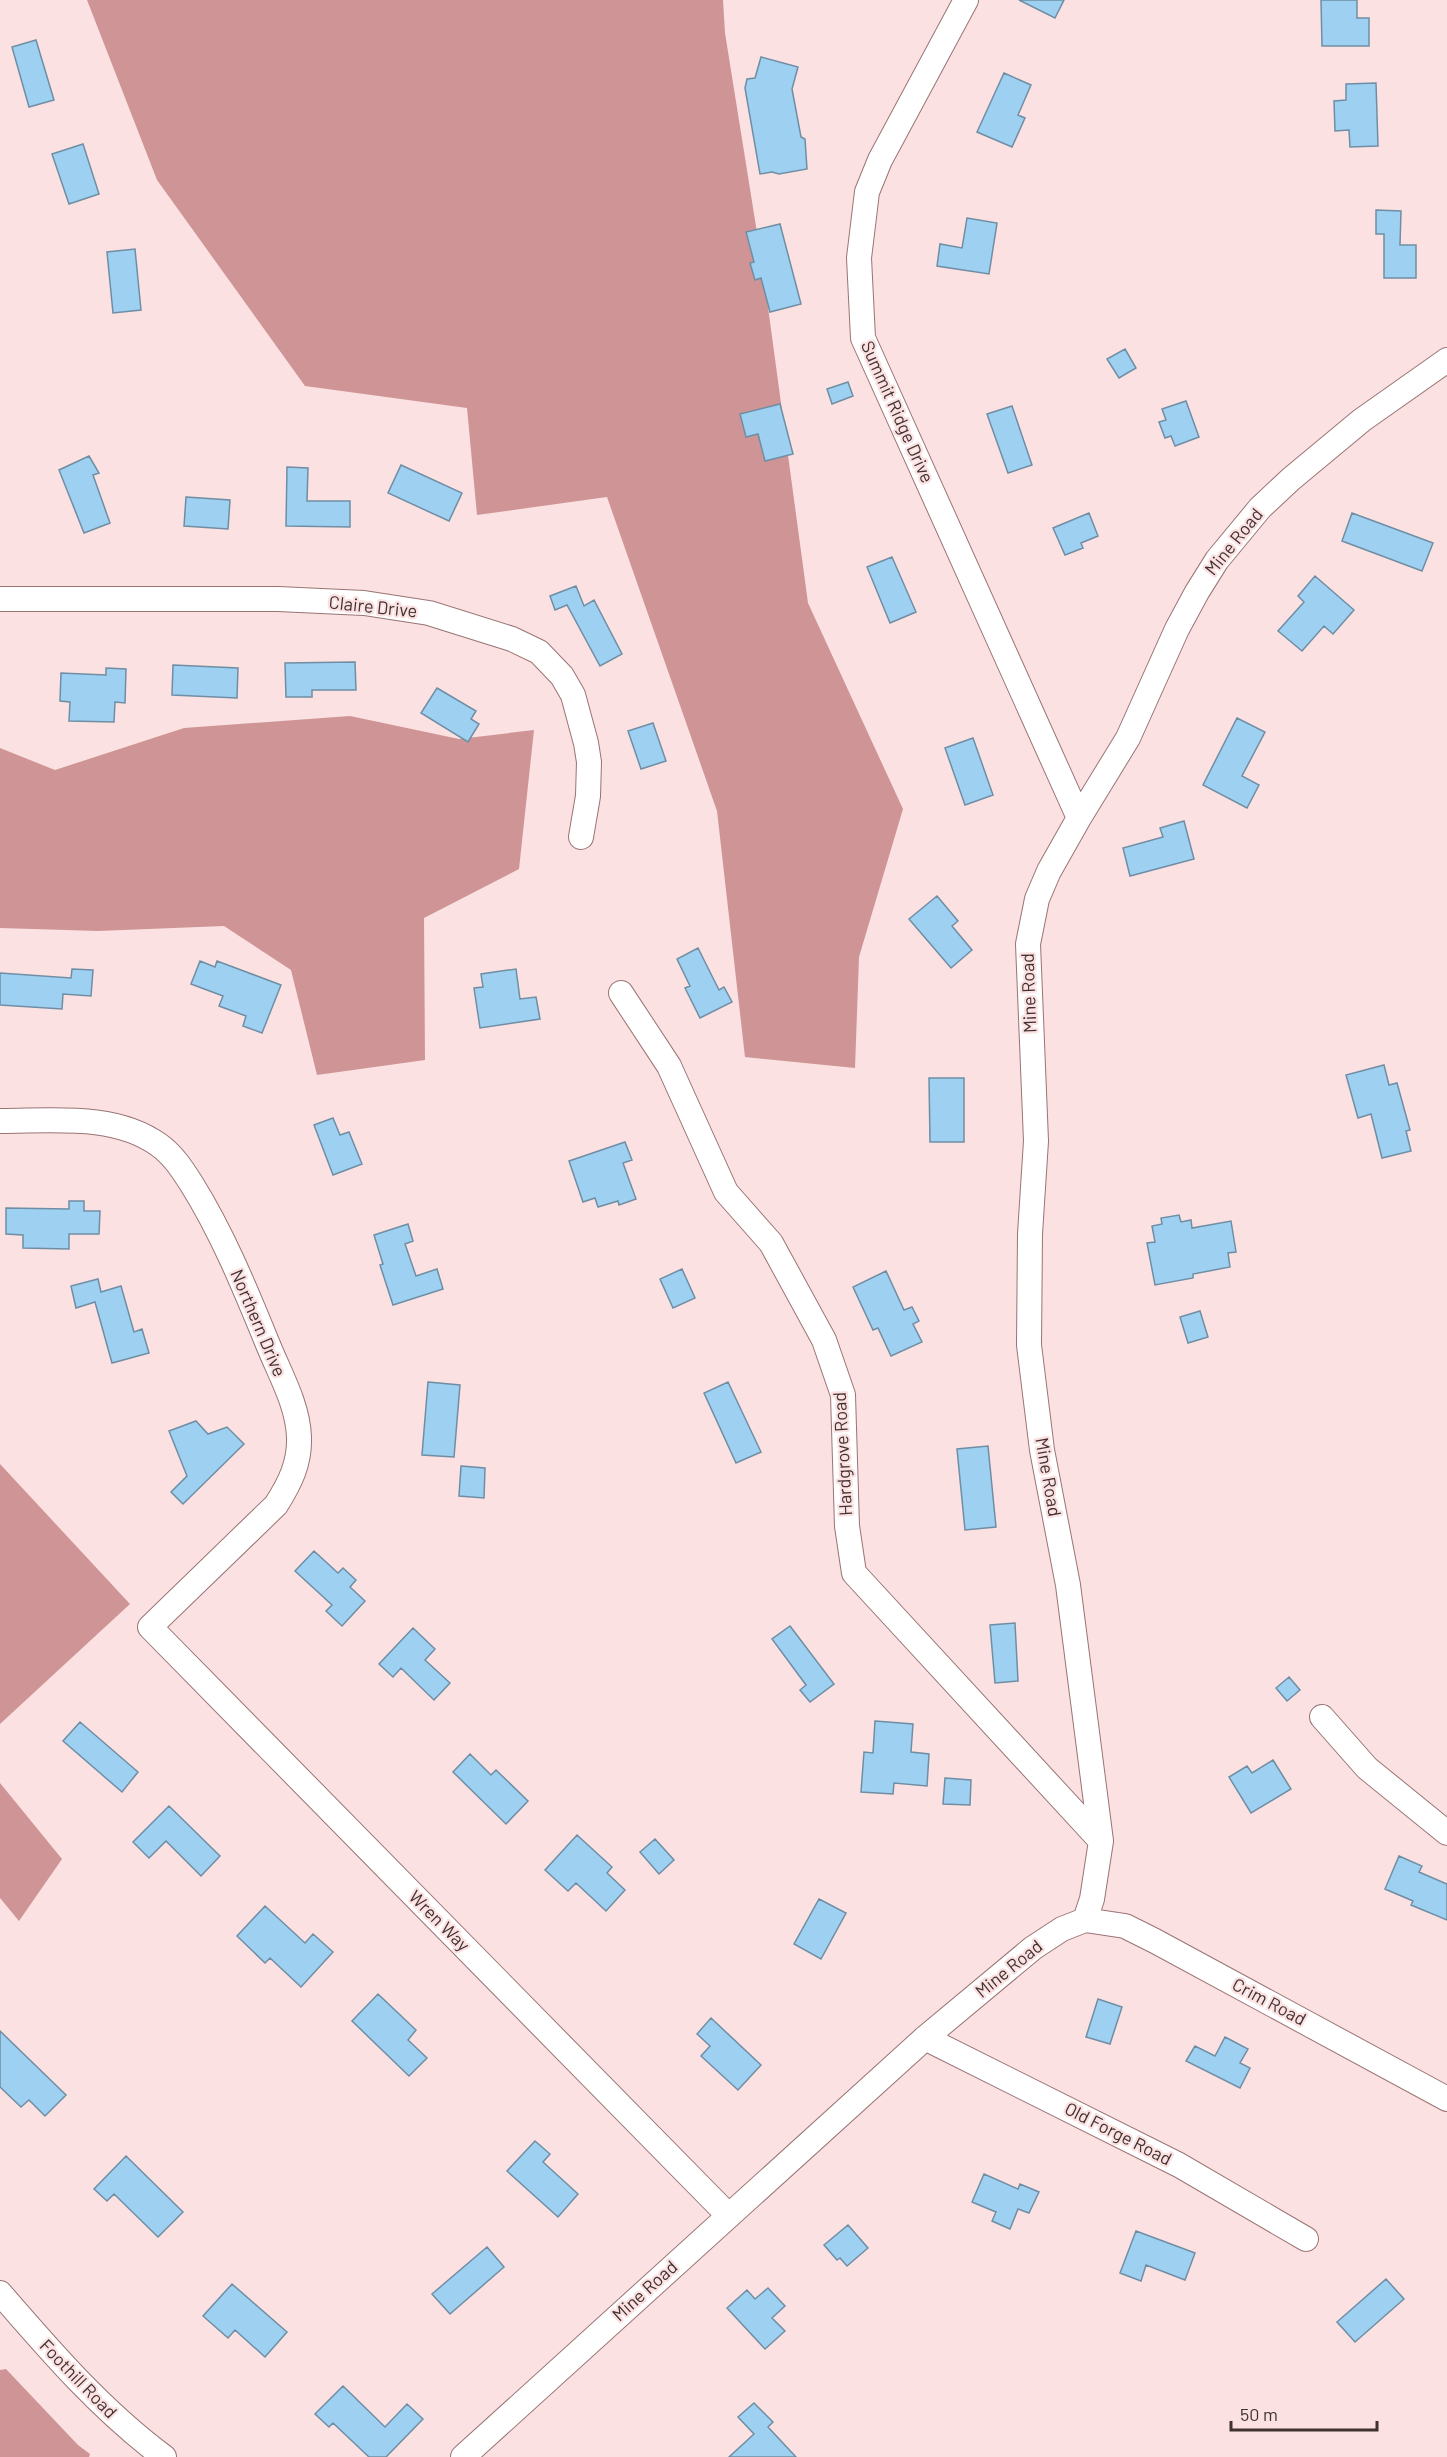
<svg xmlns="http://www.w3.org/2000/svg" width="1447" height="2457" font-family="Barlow,sans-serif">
<rect width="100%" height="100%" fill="#fbe1e1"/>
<path fill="#cf9596" d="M 87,0 L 723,0 L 725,33 L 763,270 L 808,603 L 903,809 L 859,957 L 855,1068 L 745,1057 L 717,811 L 607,497 L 477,515 L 467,408 L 305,386 L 157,180 Z
M 350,716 L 459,739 L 534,730 L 519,869 L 424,918 L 425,1060 L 317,1075 L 291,970 L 224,926 L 98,931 L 0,928 L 0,748 L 55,770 L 184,728 Z
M 0,1464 L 130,1604 L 0,1724 Z
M 0,1783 L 62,1859 L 19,1921 L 0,1898 Z
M 6,2369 L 78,2445 L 90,2454 L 89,2457 L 0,2457 L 0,2370 Z"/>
<path fill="#9ed0f2" stroke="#6f8ea4" stroke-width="1.5" d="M 1019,0 L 1064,0 L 1055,18 Z
M 1321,0 L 1357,0 L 1357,18 L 1369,18 L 1369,46 L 1322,46 Z
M 36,40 L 54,100 L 29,107 L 12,47 Z
M 761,57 L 798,67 L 792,89 L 801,137 L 805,139 L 807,169 L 779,174 L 772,172 L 760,174 L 745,88 L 747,79 L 755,78 Z
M 1004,73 L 1031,85 L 1018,115 L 1025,118 L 1012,147 L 977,132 Z
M 1376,83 L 1378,146 L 1350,147 L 1349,130 L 1335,131 L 1334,101 L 1346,100 L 1346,84 Z
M 83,144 L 99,194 L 69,204 L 52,154 Z
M 1376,210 L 1401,211 L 1400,245 L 1416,245 L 1416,278 L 1384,278 L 1384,234 L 1376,234 Z
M 967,218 L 997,223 L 989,274 L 937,266 L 940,244 L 962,248 Z
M 780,224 L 801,304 L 770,312 L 761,278 L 755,280 L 750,263 L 754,262 L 746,232 Z
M 135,249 L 141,310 L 113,313 L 107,252 Z
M 1125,349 L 1136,368 L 1119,378 L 1107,359 Z
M 848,382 L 853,396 L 832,404 L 827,389 Z
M 1186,401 L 1199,437 L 1175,446 L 1171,436 L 1165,438 L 1159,422 L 1166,420 L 1162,409 Z
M 780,404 L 793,454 L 765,461 L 758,434 L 746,437 L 740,414 Z
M 1012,406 L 1032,465 L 1008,473 L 987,414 Z
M 89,456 L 99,473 L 93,475 L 110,523 L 84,533 L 59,470 Z
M 401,465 L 462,493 L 449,521 L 388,493 Z
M 287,467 L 308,468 L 307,501 L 350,501 L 350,527 L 286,526 Z
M 186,497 L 230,500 L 228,529 L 184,526 Z
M 1089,513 L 1098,536 L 1081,543 L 1083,548 L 1065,555 L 1053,528 Z
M 1352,513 L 1433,543 L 1422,571 L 1342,541 Z
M 892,557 L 916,612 L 890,623 L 867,567 Z
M 1315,576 L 1354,610 L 1333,634 L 1324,626 L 1302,651 L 1278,631 L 1304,602 L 1298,596 Z
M 576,586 L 584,606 L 594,600 L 622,654 L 600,666 L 567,605 L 555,610 L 550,596 Z
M 355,662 L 356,690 L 312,690 L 312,697 L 286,697 L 285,663 Z
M 173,665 L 238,668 L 237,698 L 172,695 Z
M 106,668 L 126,669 L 125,703 L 115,702 L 114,722 L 69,721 L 70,702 L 60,701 L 61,673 L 106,675 Z
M 437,688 L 476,711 L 471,719 L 479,724 L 468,742 L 421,713 Z
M 1237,718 L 1265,732 L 1242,776 L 1259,785 L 1247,808 L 1203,785 Z
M 653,723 L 666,761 L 641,769 L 628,731 Z
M 973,738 L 993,795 L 965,805 L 945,748 Z
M 1184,821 L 1194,859 L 1130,876 L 1123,848 L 1163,837 L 1160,828 Z
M 937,896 L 958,921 L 952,926 L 972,950 L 951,968 L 909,919 Z
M 698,948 L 719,990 L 724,987 L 732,1002 L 700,1018 L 685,988 L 690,986 L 677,959 Z
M 200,961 L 215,967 L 217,961 L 281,985 L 262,1033 L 243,1026 L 246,1016 L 219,1006 L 223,996 L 191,984 Z
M 72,969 L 93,970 L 91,996 L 63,994 L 62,1009 L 0,1005 L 0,973 L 71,978 Z
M 516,969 L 520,999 L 536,997 L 540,1019 L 480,1028 L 474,988 L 483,987 L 481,974 Z
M 1384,1065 L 1389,1085 L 1397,1083 L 1410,1130 L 1406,1131 L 1411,1151 L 1382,1158 L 1371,1114 L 1358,1118 L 1346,1075 Z
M 929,1078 L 964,1078 L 964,1142 L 930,1142 Z
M 333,1118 L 340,1135 L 349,1132 L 362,1164 L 333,1175 L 314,1125 Z
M 625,1142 L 632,1160 L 623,1163 L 636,1199 L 619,1205 L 618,1201 L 598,1207 L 595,1198 L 583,1202 L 569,1161 Z
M 69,1201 L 84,1201 L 84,1211 L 100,1211 L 99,1234 L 69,1234 L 69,1249 L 23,1248 L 23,1235 L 6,1234 L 6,1208 L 69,1209 Z
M 1179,1215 L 1181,1222 L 1191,1220 L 1192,1228 L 1231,1221 L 1236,1252 L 1228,1253 L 1230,1267 L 1193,1274 L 1193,1278 L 1155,1285 L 1147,1243 L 1155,1242 L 1152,1226 L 1162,1224 L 1161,1218 Z
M 408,1224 L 413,1241 L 405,1244 L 416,1276 L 437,1269 L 443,1289 L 393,1305 L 380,1265 L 383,1264 L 374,1235 Z
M 682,1269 L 695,1298 L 673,1308 L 660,1279 Z
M 886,1271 L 904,1310 L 912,1307 L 919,1321 L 913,1324 L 922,1342 L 891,1356 L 878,1328 L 873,1330 L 853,1287 Z
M 98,1279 L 101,1292 L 121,1286 L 134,1332 L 142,1329 L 149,1353 L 112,1363 L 95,1302 L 76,1308 L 71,1286 Z
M 1200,1311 L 1208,1337 L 1188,1343 L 1180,1317 Z
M 428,1382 L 460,1385 L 454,1457 L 422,1455 Z
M 728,1382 L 761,1452 L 736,1463 L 704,1393 Z
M 196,1421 L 208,1434 L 227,1427 L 244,1444 L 183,1504 L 171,1492 L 187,1476 L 169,1431 Z
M 988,1446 L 996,1527 L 965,1530 L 957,1449 Z
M 461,1466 L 485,1468 L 484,1498 L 459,1496 Z
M 314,1551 L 338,1573 L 343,1568 L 356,1580 L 350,1587 L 365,1601 L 342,1626 L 326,1611 L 332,1605 L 295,1571 Z
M 1015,1623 L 1018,1681 L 995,1683 L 990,1625 Z
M 790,1626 L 834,1684 L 810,1702 L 800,1690 L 806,1685 L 772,1639 Z
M 413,1628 L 435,1649 L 425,1660 L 450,1683 L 434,1700 L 401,1668 L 393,1677 L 379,1664 Z
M 1289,1677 L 1300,1690 L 1287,1701 L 1276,1688 Z
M 875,1721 L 913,1724 L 911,1752 L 929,1754 L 927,1786 L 894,1783 L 893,1794 L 861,1792 L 864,1752 L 873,1753 Z
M 80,1722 L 138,1772 L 122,1792 L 63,1741 Z
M 470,1754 L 491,1775 L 496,1770 L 528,1801 L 506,1824 L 453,1772 Z
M 1273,1760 L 1291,1789 L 1251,1813 L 1229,1777 L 1247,1766 L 1252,1773 Z
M 945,1778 L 971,1780 L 970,1805 L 943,1804 Z
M 169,1806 L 220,1856 L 201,1876 L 166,1841 L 149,1858 L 133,1842 Z
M 577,1835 L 612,1867 L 607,1873 L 625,1890 L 606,1911 L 576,1883 L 568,1891 L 545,1870 Z
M 655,1839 L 674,1860 L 659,1874 L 640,1852 Z
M 1399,1856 L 1422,1866 L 1419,1872 L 1447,1884 L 1447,1920 L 1411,1905 L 1413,1901 L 1385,1889 Z
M 819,1899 L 846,1913 L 821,1959 L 794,1944 Z
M 265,1906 L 305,1943 L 313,1934 L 333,1952 L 301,1987 L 270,1958 L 265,1963 L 237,1936 Z
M 378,1994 L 416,2030 L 408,2040 L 427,2058 L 409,2076 L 352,2021 Z
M 1098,1999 L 1122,2007 L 1110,2044 L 1086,2037 Z
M 711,2018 L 761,2065 L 738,2090 L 701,2056 L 710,2046 L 697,2034 Z
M 0,2031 L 66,2095 L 45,2116 L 29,2100 L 21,2107 L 0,2087 Z
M 1225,2037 L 1248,2049 L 1240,2063 L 1250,2068 L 1240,2088 L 1186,2061 L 1195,2046 L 1215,2056 Z
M 535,2141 L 550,2154 L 543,2162 L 578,2194 L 558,2217 L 507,2171 Z
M 126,2156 L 183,2212 L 158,2237 L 114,2194 L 107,2201 L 94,2189 Z
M 984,2174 L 1018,2189 L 1020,2184 L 1039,2192 L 1029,2213 L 1018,2209 L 1010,2229 L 992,2221 L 996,2212 L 972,2202 Z
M 848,2225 L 868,2248 L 847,2266 L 840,2258 L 837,2260 L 824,2245 Z
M 1136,2231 L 1195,2253 L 1185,2280 L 1146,2265 L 1141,2281 L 1120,2273 Z
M 487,2247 L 504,2267 L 450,2314 L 432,2294 Z
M 1386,2279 L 1404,2299 L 1355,2342 L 1337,2322 Z
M 232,2284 L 287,2332 L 265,2357 L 235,2330 L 228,2338 L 203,2316 Z
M 768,2288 L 785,2306 L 772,2318 L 785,2331 L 765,2349 L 727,2308 L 747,2290 L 755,2299 Z
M 343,2386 L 385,2427 L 407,2404 L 423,2419 L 386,2457 L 369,2457 L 333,2423 L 329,2427 L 315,2414 Z
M 754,2403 L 773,2422 L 768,2427 L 796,2457 L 729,2457 L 754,2434 L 738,2417 Z"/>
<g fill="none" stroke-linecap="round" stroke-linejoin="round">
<g stroke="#9a7475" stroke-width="26">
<path id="minor" d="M 966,0 L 880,160 L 867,192 L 859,258 L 863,338 L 1079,818
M 0,599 L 278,599 L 364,603 L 429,613 L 512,639 L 539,652 L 562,676 L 573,695 L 586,743 L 589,762 L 588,796 L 581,837
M 621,993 L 669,1066 L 726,1192 L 771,1243 L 824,1340 L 843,1395 L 847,1526 L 854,1573 L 1101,1841
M 0,1121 C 52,1121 115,1113 159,1145 C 173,1155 182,1169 191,1183 C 223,1234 246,1291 269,1347 C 281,1376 298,1406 299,1437 C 300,1463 290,1483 276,1505 L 150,1627 L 728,2215
M 1322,1717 L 1367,1768 L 1447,1833
M 1085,1920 L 1125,1926 L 1155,1941 L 1447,2099
M 925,2038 L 1179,2165 L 1306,2239
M 0,2293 C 51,2352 101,2410 164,2457
M 463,2457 L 925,2038 L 1033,1948 L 1062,1929 L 1085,1920 L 1092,1899 L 1101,1841 L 1068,1585 L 1042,1450 L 1029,1345 L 1030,1234 L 1036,1141 L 1028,944 L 1037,899 L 1049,871 L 1079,818 L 1128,738 L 1177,629 L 1197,592 L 1217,560 L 1260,508 L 1291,479 L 1362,420 L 1447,360"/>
</g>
<use href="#minor" stroke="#fff" stroke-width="24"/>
</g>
<g text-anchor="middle" stroke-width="4.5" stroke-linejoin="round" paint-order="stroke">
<g font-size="18" fill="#413131" stroke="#fbe1e1">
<text transform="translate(897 412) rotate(66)" y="6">Summit Ridge Drive</text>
<text transform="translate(1234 542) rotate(-51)" y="6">Mine Road</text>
<text transform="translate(373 607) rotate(6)" y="6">Claire Drive</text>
<text transform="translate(1029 993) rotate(-92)" y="6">Mine Road</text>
<text transform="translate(258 1323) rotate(67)" y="6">Northern Drive</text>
<text transform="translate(843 1454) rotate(-93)" y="6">Hardgrove Road</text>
<text transform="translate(1048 1477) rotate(80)" y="6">Mine Road</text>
<text transform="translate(439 1921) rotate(45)" y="6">Wren Way</text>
<text transform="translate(1009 1969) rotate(-39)" y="6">Mine Road</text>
<text transform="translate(1269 2002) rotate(28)" y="6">Crim Road</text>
<text transform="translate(1118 2134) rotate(27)" y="6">Old Forge Road</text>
<text transform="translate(645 2291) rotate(-42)" y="6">Mine Road</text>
<text transform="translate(78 2379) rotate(46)" y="6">Foothill Road</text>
</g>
</g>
<path d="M1231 2421v9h146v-9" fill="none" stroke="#413131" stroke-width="3"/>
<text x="1240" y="2421" font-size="18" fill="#413131" stroke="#fbe1e1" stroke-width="4.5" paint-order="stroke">50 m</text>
</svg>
